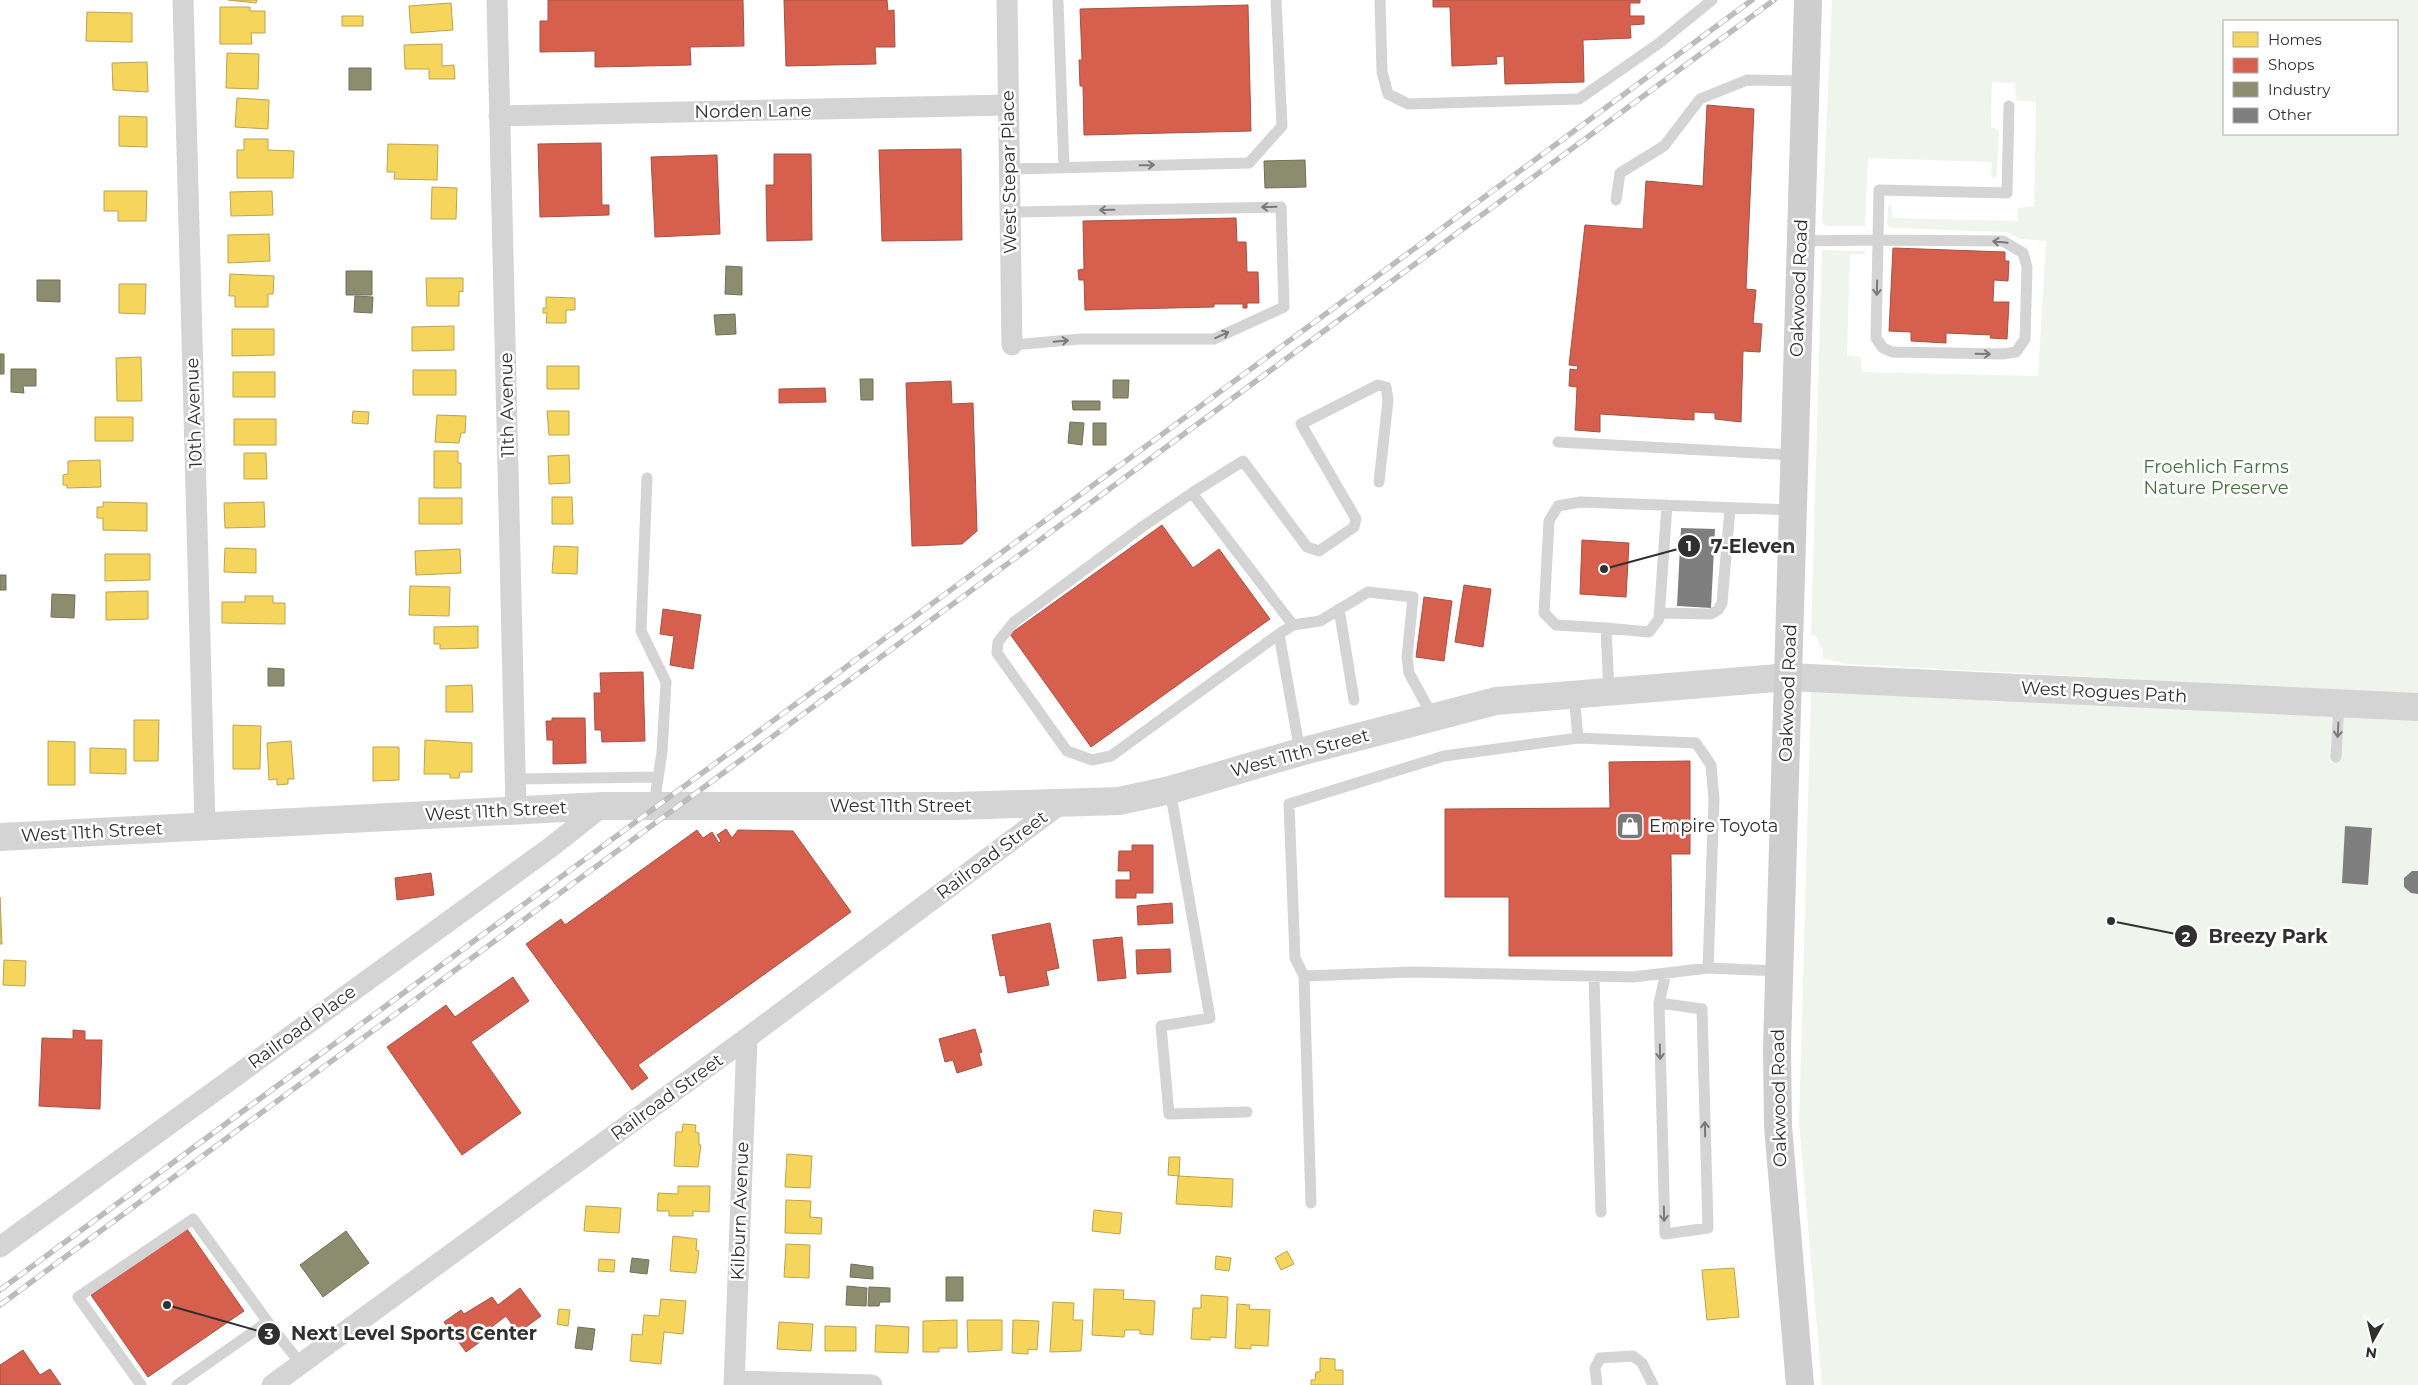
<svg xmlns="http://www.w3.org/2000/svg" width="2418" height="1385" font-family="Montserrat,sans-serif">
<rect width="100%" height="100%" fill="#fff"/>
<path fill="#eff5ec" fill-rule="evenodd" d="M 1832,0 L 2418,0 L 2418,694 L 1847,664 L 1823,658 L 1823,651 L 1815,635 L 1811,635 L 1822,250 L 1866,251 L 1863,254 L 1850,254 L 1847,355 L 1861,357 L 1862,372 L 2038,376 L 2046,241 L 2020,239 L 2007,232 L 1892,228 L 1887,225 L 1888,206 L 1891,204 L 1893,218 L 2018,221 L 2018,208 L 2034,206 L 2036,102 L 2016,100 L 2015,83 L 1992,82 L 1991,127 L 1997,129 L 1999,132 L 1997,175 L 1994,178 L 1991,175 L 1992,162 L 1868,158 L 1865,226 L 1826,226 L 1822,222 ZM 2224,21 L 2397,21 L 2397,134 L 2224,134 Z
M 1811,691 L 2418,719 L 2418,1385 L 1822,1385 L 1799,1124 Z"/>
<path fill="#f6d55c" stroke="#bba44f" d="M 228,0 L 257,0 L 256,3 Z
M 451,3 L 453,30 L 411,33 L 409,6 Z
M 220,7 L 250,7 L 250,11 L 265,11 L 265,33 L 251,33 L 252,44 L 220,44 Z
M 87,12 L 132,13 L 132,42 L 86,41 Z
M 342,16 L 363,16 L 363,26 L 342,26 Z
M 442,44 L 442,66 L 454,65 L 455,79 L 429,79 L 429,69 L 405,69 L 404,45 Z
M 227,53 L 259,54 L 258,89 L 226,88 Z
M 147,62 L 148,92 L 113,90 L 112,63 Z
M 237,98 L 269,100 L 268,129 L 235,127 Z
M 119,116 L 147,117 L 147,147 L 119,146 Z
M 244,139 L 268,139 L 268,150 L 294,151 L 293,178 L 237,178 L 237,150 L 244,150 Z
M 388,144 L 438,145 L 437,180 L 394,179 L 395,172 L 387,172 Z
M 432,187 L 457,188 L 456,219 L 431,219 Z
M 104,191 L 147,191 L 146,221 L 118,221 L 118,211 L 104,211 Z
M 272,191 L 273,215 L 231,216 L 230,192 Z
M 269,234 L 270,261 L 228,263 L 228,235 Z
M 230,274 L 274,276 L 273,294 L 268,294 L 268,307 L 235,307 L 235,296 L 229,296 Z
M 426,278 L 463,278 L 463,292 L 459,291 L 459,306 L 427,306 Z
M 119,284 L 146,284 L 145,314 L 119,313 Z
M 546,297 L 575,298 L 575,310 L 566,310 L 566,323 L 546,323 L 547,313 L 543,313 L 543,308 L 546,308 Z
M 454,326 L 454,350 L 412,351 L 412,327 Z
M 232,329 L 274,329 L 274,355 L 232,356 Z
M 141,357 L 142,401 L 117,401 L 116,358 Z
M 547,366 L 579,366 L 579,389 L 547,389 Z
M 413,370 L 456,370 L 456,395 L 413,395 Z
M 233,372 L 275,372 L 275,397 L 233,397 Z
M 353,411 L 369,412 L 368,424 L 352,423 Z
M 547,411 L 569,411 L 569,435 L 549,435 Z
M 437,415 L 466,416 L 465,433 L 461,433 L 459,443 L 435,442 Z
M 95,417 L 133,417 L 133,441 L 95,441 Z
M 234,419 L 276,419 L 276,445 L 234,445 Z
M 434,451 L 458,451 L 458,463 L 461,463 L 461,488 L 434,488 Z
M 244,453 L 266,453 L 267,479 L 244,479 Z
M 569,455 L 570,483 L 549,484 L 548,456 Z
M 100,460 L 101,487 L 67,488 L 67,485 L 63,485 L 63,475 L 68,474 L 68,461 Z
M 552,497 L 572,497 L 573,524 L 552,524 Z
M 419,498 L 462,498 L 462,524 L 419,524 Z
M 103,502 L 147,503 L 147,531 L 103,530 L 103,518 L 97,518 L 97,507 L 103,507 Z
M 264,502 L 265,527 L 225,528 L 224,503 Z
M 554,546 L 578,547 L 577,574 L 552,573 Z
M 225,548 L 256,549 L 256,573 L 224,572 Z
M 460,549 L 461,573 L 416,575 L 415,551 Z
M 105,554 L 150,554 L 150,580 L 105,581 Z
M 410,586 L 450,587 L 449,616 L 409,615 Z
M 148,591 L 148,619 L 106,620 L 106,592 Z
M 245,596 L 273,596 L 273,603 L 285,603 L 285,624 L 222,623 L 222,602 L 245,602 Z
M 478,626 L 478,648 L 440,649 L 440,644 L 434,644 L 434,627 Z
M 472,685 L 473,712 L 446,712 L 446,686 Z
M 134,720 L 159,720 L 158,761 L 134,761 Z
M 233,725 L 261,726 L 260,769 L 233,769 Z
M 425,740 L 472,743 L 472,772 L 460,772 L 459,778 L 450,778 L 450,774 L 424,774 Z
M 48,741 L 75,742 L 75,785 L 48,785 Z
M 291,741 L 294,779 L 288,779 L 288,784 L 277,785 L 277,779 L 269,780 L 267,743 Z
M 373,747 L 399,747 L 399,780 L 373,781 Z
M 90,748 L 126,749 L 126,774 L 90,773 Z
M 0,897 L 2,944 L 0,944 Z
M 4,960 L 26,961 L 25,986 L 3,985 Z
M 683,1124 L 696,1125 L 695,1132 L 699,1133 L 699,1145 L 701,1145 L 698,1167 L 674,1166 L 676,1132 L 682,1132 Z
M 787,1154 L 812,1156 L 810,1188 L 785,1187 Z
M 1169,1157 L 1180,1157 L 1179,1176 L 1168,1175 Z
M 1178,1176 L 1233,1179 L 1232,1207 L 1176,1204 Z
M 678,1186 L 710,1186 L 709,1212 L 693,1211 L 693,1216 L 669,1216 L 669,1211 L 657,1211 L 658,1193 L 678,1194 Z
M 786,1200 L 811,1201 L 810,1217 L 822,1218 L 821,1234 L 785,1233 Z
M 586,1206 L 621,1208 L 619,1233 L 584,1231 Z
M 1094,1210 L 1122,1213 L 1120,1234 L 1092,1231 Z
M 673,1236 L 697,1239 L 696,1250 L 699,1251 L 696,1273 L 670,1271 Z
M 786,1244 L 810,1245 L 809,1278 L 784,1277 Z
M 1287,1251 L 1294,1264 L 1281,1270 L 1275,1258 Z
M 1216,1256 L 1231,1258 L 1229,1271 L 1215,1269 Z
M 599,1259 L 615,1260 L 614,1272 L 598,1271 Z
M 1734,1268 L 1739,1317 L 1707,1320 L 1702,1270 Z
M 1094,1289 L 1124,1290 L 1123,1299 L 1155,1301 L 1153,1335 L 1140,1334 L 1140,1330 L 1125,1330 L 1124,1337 L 1092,1335 Z
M 1201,1295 L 1228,1297 L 1226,1338 L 1210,1337 L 1210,1340 L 1191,1339 L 1193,1308 L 1201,1308 Z
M 661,1299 L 686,1301 L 683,1334 L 664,1332 L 661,1364 L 630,1361 L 632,1334 L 642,1335 L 644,1315 L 659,1316 Z
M 1053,1302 L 1074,1303 L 1073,1320 L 1083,1320 L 1081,1351 L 1050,1352 Z
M 1237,1304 L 1250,1305 L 1249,1309 L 1270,1310 L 1268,1346 L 1251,1345 L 1251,1349 L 1235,1348 Z
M 559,1309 L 570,1310 L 568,1326 L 557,1324 Z
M 957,1320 L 957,1348 L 939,1348 L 939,1352 L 923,1352 L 923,1321 Z
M 967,1320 L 1002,1320 L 1002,1350 L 968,1352 Z
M 1013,1320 L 1039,1321 L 1037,1350 L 1028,1349 L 1028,1354 L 1012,1353 Z
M 779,1322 L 813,1324 L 811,1351 L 777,1349 Z
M 876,1325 L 909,1327 L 908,1353 L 875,1352 Z
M 825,1326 L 856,1327 L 856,1351 L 825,1351 Z
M 1320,1358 L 1335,1359 L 1335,1370 L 1343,1370 L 1343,1385 L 1311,1385 L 1311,1380 L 1315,1380 L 1316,1372 L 1320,1372 Z"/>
<path fill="#d6604d" stroke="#a45244" d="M 548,0 L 743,0 L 744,46 L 690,47 L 691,65 L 595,67 L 595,51 L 540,52 L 540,21 L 548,21 Z
M 784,0 L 887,0 L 888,11 L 894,10 L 895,47 L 875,47 L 876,64 L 786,66 Z
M 1433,0 L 1640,0 L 1640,3 L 1630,3 L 1630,16 L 1644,16 L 1644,24 L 1630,25 L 1631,38 L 1583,40 L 1584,82 L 1505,84 L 1504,56 L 1496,57 L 1497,64 L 1452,66 L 1450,7 L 1433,7 Z
M 1248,5 L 1251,131 L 1084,135 L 1083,86 L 1080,86 L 1079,60 L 1082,60 L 1080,9 Z
M 1707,105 L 1754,109 L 1746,289 L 1756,290 L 1753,323 L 1762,324 L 1760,352 L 1743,351 L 1741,422 L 1715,419 L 1715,413 L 1694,412 L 1694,420 L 1600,414 L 1600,432 L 1575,430 L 1577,387 L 1569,386 L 1570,369 L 1577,370 L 1578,366 L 1569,365 L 1585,225 L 1643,229 L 1646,181 L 1703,186 Z
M 601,143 L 602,205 L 609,205 L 609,215 L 540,217 L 538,144 Z
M 961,149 L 962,240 L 882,241 L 879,150 Z
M 774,154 L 811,154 L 812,240 L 767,241 L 766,185 L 774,185 Z
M 717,155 L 720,234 L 655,237 L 651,157 Z
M 1236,218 L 1237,242 L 1246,242 L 1247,272 L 1258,272 L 1259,303 L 1247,303 L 1247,308 L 1243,308 L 1243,304 L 1214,304 L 1214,307 L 1085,310 L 1084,280 L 1079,280 L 1078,270 L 1084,269 L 1083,221 Z
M 1893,248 L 2005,252 L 2005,261 L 2009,261 L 2008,281 L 1994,280 L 1993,302 L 2009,302 L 2007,339 L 1990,338 L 1991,335 L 1946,333 L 1946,343 L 1911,341 L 1911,332 L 1889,331 Z
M 951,381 L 952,404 L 973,403 L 977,531 L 962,544 L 912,546 L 906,383 Z
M 825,388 L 826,402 L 779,403 L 779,389 Z
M 1162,525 L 1193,568 L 1219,549 L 1270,619 L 1091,747 L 1010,634 Z
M 1582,540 L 1629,543 L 1626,597 L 1580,594 Z
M 1464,585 L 1491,589 L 1483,647 L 1455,642 Z
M 1424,597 L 1452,601 L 1444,661 L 1416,657 Z
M 663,609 L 701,615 L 693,669 L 670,665 L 674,636 L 660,634 Z
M 643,672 L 645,741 L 602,742 L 601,730 L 595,730 L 594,693 L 601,693 L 600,673 Z
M 552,718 L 585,718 L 586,763 L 553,764 L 553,740 L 547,740 L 546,721 L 552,721 Z
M 1690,761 L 1690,854 L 1671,854 L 1672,956 L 1509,956 L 1509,897 L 1445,897 L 1445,809 L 1610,808 L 1609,762 Z
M 726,829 L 732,838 L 738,830 L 793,831 L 851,912 L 638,1065 L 648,1078 L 632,1090 L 526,944 L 561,919 L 565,925 L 697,830 L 703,838 L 712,832 L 719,843 L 721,841 L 717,835 Z
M 1132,845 L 1153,845 L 1153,893 L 1136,893 L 1136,898 L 1116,898 L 1116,880 L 1130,880 L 1130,871 L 1118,871 L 1119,851 L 1132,851 Z
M 431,873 L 434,895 L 397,900 L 395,878 Z
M 1172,903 L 1173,923 L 1138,925 L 1137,906 Z
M 1050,923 L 1059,968 L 1046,971 L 1049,985 L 1008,993 L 1005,975 L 1000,976 L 992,935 Z
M 1122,937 L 1126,978 L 1098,981 L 1093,940 Z
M 1170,949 L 1171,972 L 1137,974 L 1136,950 Z
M 513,977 L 529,1001 L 471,1042 L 521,1113 L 462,1155 L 387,1047 L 446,1005 L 455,1017 Z
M 975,1029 L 982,1052 L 979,1053 L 982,1065 L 957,1073 L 953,1060 L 945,1062 L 939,1039 Z
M 73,1030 L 85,1031 L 85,1040 L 102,1040 L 100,1109 L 39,1106 L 42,1038 L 73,1039 Z
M 187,1229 L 244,1311 L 148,1377 L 91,1295 Z
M 520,1288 L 541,1316 L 518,1333 L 506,1316 L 481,1335 L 484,1339 L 466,1352 L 444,1322 L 461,1310 L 464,1314 L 492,1297 L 498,1305 Z
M 23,1350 L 40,1375 L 50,1369 L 61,1385 L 0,1385 L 0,1365 Z"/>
<path fill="#8c8c6e" stroke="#70705b" d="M 349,68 L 371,68 L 371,90 L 349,90 Z
M 1305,160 L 1306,187 L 1265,188 L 1264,161 Z
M 726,266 L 742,267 L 742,295 L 725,294 Z
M 346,271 L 372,271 L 372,295 L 346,295 Z
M 37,280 L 60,280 L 60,302 L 37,301 Z
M 355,296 L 373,297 L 372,313 L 354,312 Z
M 735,314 L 736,334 L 716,335 L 714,315 Z
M 0,354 L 4,354 L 4,374 L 0,374 Z
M 11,369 L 36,369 L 36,386 L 23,386 L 24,393 L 11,392 Z
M 860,379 L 873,379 L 873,400 L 861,400 Z
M 1113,380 L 1129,380 L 1128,398 L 1113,398 Z
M 1072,401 L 1100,401 L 1100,410 L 1073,410 Z
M 1070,422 L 1084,423 L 1082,445 L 1068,443 Z
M 1093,423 L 1106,423 L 1106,445 L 1093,445 Z
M 0,575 L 6,575 L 6,590 L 0,590 Z
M 52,594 L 75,595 L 74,618 L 51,617 Z
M 268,668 L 284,669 L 284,686 L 268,686 Z
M 346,1231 L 369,1263 L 323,1297 L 300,1265 Z
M 632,1258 L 649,1260 L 647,1274 L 630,1272 Z
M 851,1264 L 873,1267 L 873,1279 L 850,1277 Z
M 946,1277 L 963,1277 L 963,1301 L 946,1301 Z
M 847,1286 L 867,1288 L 866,1306 L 846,1305 Z
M 869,1287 L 890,1288 L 890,1302 L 880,1302 L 879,1306 L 868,1306 Z
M 578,1327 L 595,1329 L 592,1350 L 575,1348 Z"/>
<path fill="#7f7f7f" d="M 1681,528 L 1715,529 L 1711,608 L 1677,606 Z
M 2345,826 L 2372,828 L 2368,885 L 2342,883 Z
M 2412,871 L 2418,871 L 2418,894 L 2411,893 L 2404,887 L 2404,878 Z"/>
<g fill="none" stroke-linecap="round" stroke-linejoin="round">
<path stroke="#d4d4d4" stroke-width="11" d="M 1058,0 L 1064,167
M 1380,0 L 1382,72 L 1388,94 L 1408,104 L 1579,99 L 1658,44 L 1712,0
M 1011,169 L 1249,163 L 1282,126 L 1276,0
M 1616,200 L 1620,173 L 1664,146 L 1700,99 L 1747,80 L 1806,81
M 1010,212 L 1281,207 L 1284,307 L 1214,339 L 1080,339 L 1012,345
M 1800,241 L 1878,240 L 2003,241 L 2023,253 L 2027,267 L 2025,339 L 2016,352 L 2002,354 L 1892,352 L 1883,348 L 1876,338 L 1879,190 L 2007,193 L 2009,106
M 1558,442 L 1794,455
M 647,478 L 641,631 L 666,682 L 662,752 L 654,805
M 1192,493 L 1243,461 L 1307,547 L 1319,551 L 1354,527 L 1356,519 L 1301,424 L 1378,385 L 1386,387 L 1388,400 L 1379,482
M 1339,609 L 1354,700
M 1659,613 L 1711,614 L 1718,610 L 1722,603 L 1730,508
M 1293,625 L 1320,621 L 1368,592 L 1413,597 L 1407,657 L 1409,673 L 1433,717
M 1606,628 L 1649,632 L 1659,619 L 1667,505
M 1279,634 L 1293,625 L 1192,493 L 1142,527 L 1014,622 L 998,642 L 997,653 L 1067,751 L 1092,760 L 1111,756 L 1279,634 L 1300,752
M 1609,692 L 1606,628 L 1556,625 L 1544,613 L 1549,521 L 1558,506 L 1580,502 L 1792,510
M 1574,695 L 1578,738 L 1696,743 L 1711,765 L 1714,799 L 1708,968 L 1633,977 L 1413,972 L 1304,976 L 1295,958 L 1289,804 L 1444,756 L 1578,738
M 2336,757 L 2339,704
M 515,779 L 658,777
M 1170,790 L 1210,1018 L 1161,1026 L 1169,1114 L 1247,1112
M 1708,968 L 1778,971
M 1304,976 L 1311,1203
M 1594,977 L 1601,1212
M 1659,1003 L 1702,1009 L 1708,1228 L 1665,1234 L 1659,1003 L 1666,973
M 141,1385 L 78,1297 L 193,1219 L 270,1325
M 177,1385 L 263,1325 L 270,1325 L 301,1364
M 1597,1385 L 1595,1368 L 1600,1358 L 1633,1356 L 1642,1363 L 1653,1385"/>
<path stroke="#d4d4d4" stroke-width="21" d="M 183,0 L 205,827
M 497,0 L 516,810
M 1007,0 L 1012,345
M 499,116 L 1008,105
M 0,1247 L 551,847 L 603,806
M 734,1381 L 872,1385
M 272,1385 L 747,1038 L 1059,805
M 734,1385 L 747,1038"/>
<path stroke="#d4d4d4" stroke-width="28" d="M 0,837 L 603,806 L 955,806 L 1119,801 L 1170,790 L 1300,752 L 1496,701 L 1789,677 L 2418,707"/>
<path stroke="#cecece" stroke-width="28" d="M 1800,1385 L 1778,1126 L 1777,1048 L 1808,0"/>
<g stroke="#bcbcbc" stroke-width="5.5">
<path id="rail" d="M 0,1290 L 1752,0
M 0,1305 L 1774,0"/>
</g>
<use href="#rail" stroke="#fff" stroke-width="4" stroke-dasharray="11" stroke-linecap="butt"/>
</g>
<defs><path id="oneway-shaft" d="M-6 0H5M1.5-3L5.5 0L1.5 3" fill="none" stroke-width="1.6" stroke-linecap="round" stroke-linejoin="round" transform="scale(1.25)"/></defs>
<g stroke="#7a7a7a">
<use href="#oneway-shaft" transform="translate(1147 165) rotate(-1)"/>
<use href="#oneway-shaft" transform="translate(1269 207) rotate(179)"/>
<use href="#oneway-shaft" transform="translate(1107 210) rotate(179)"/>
<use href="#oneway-shaft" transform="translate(2000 242) rotate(-174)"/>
<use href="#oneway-shaft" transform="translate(1877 288) rotate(91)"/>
<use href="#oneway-shaft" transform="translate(1222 335) rotate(-25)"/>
<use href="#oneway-shaft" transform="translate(1061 341) rotate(-5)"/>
<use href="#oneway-shaft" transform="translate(1983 354) rotate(1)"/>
<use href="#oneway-shaft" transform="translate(2338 730) rotate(93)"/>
<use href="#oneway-shaft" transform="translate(1660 1052) rotate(89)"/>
<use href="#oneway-shaft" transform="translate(1705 1129) rotate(-91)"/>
<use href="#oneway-shaft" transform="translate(1664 1214) rotate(89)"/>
</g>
<defs>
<g id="shop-square" transform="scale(1.4375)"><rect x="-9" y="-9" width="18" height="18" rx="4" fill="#787878" stroke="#fff"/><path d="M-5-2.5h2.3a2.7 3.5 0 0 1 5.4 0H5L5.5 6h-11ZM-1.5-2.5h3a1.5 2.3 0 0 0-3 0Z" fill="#fff"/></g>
</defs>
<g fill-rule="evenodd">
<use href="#shop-square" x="1630" y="826"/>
</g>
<g text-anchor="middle" stroke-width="5" stroke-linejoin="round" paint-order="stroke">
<g font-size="18" fill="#303030" stroke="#fff">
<text transform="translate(753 111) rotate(-1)" y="6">Norden Lane</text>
<text transform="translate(1009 172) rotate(-91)" y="6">West Stepar Place</text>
<text transform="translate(1799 288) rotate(-88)" y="6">Oakwood Road</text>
<text transform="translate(507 405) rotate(-91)" y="6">11th Avenue</text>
<text transform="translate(194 413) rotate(-92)" y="6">10th Avenue</text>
<text transform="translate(2104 692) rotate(3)" y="6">West Rogues Path</text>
<text transform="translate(1788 693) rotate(-88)" y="6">Oakwood Road</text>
<text transform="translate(1300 753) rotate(-15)" y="6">West 11th Street</text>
<text x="901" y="812">West 11th Street</text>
<text transform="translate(496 811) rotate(-3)" y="6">West 11th Street</text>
<text transform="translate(92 832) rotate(-3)" y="6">West 11th Street</text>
<text transform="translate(992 855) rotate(-37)" y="6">Railroad Street</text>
<text transform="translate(302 1027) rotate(-36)" y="6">Railroad Place</text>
<text transform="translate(667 1097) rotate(-36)" y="6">Railroad Street</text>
<text transform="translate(1779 1098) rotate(-91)" y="6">Oakwood Road</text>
<text transform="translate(740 1211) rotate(-88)" y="6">Kilburn Avenue</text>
</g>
<g font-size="18" fill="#466d3c" stroke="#fff">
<text x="2216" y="473">Froehlich Farms<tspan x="2216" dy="21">Nature Preserve</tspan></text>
</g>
<g font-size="18" fill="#303030" stroke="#fff" text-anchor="start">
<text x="1649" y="832">Empire Toyota</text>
</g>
</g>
<path fill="none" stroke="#303030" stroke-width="2" d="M1604 569L1689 546M2111 921L2186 936M167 1305L269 1334"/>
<g fill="#303030" stroke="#fff" stroke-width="2">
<circle cx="1604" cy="569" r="5"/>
<circle cx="2111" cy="921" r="5"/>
<circle cx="167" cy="1305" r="5"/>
<circle cx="1689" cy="546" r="12"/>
<circle cx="2186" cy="936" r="12"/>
<circle cx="269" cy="1334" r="12"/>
</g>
<g font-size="15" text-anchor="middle" font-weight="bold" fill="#fff">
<text x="1689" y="551">1</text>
<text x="2186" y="942">2</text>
<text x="269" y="1339">3</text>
</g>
<g font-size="19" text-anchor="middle" font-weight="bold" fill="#303030" stroke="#fff" stroke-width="5" stroke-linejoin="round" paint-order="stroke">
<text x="1753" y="553">7-Eleven</text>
<text x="2268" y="943">Breezy Park</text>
<text x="414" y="1340">Next Level Sports Center</text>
</g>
<rect x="2223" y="20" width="175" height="115" fill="#ffffff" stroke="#acacac"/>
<rect x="2233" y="32" width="25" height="15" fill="#f6d55c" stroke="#acacac"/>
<text x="2268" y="45" font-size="15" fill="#303030">Homes</text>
<rect x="2233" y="58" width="25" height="15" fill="#d6604d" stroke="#acacac"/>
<text x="2268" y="70" font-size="15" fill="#303030">Shops</text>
<rect x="2233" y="82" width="25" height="15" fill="#8c8c6e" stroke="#acacac"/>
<text x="2268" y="95" font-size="15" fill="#303030">Industry</text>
<rect x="2233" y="108" width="25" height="15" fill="#7f7f7f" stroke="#acacac"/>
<text x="2268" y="120" font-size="15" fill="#303030">Other</text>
<g transform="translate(2373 1340) rotate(188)" stroke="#ffffff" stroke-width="4" paint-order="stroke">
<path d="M0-4L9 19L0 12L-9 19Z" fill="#303030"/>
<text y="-8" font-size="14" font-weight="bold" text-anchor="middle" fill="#303030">N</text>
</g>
</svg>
